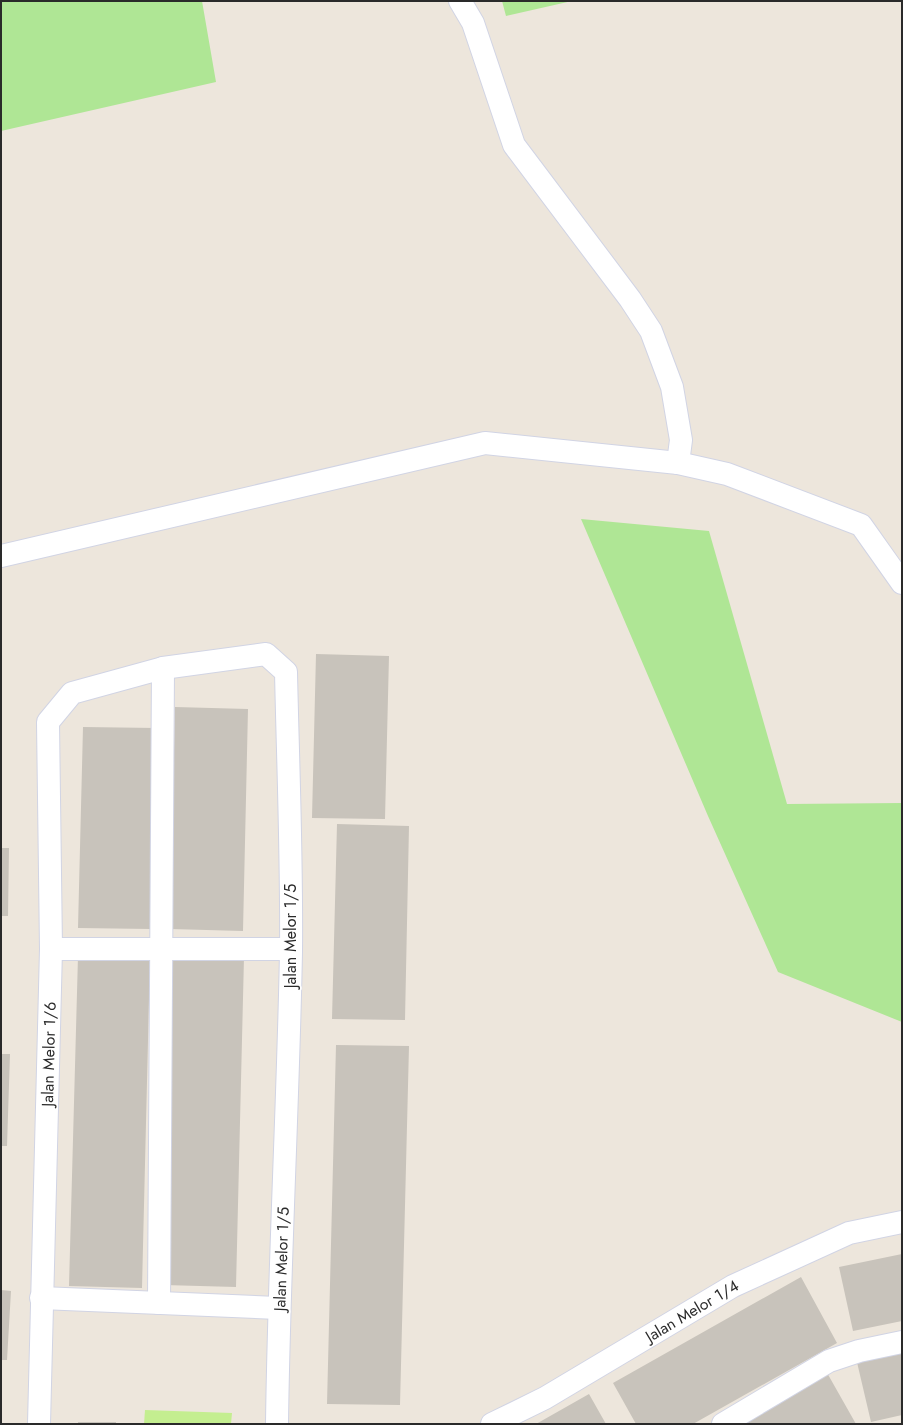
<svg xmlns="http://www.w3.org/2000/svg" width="903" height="1425" font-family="Jost,sans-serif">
<rect width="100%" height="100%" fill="#ede6dc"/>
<path fill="#afe695" d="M 1,1 L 202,1 L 216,82 L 1,131 Z
M 502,1 L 572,1 L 506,16 Z
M 581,519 L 709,531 L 787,804 L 902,803 L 902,1022 L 778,972 L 708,816 Z"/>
<path fill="#c4ee90" d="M 145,1410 L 232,1413 L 231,1424 L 144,1424 Z"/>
<path fill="#c8c3bb" d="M 316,654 L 389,656 L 385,819 L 312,818 Z
M 175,707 L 248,709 L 243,931 L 170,929 Z
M 83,727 L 156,728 L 151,929 L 78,928 Z
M 337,824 L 409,826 L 405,1020 L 332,1019 Z
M 1,848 L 9,848 L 8,916 L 1,916 Z
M 172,955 L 244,957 L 236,1287 L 164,1285 Z
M 78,956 L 150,958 L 142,1288 L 69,1286 Z
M 336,1045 L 409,1046 L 400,1405 L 327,1404 Z
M 1,1054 L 10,1054 L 7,1146 L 1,1146 Z
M 902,1254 L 902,1321 L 853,1331 L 839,1267 Z
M 801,1277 L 837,1343 L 693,1424 L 636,1424 L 613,1383 Z
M 1,1290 L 11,1291 L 7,1360 L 1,1360 Z
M 902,1348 L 902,1415 L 871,1422 L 856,1358 Z
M 826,1371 L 856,1424 L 731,1424 Z
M 589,1394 L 606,1424 L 536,1424 Z
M 78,1422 L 116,1422 L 116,1424 L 78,1424 Z"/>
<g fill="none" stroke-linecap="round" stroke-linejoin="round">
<g stroke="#d1d4e4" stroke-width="24">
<g id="minor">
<path d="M 460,1 L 473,23 L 514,145 L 630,299 L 651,331 L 672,387 L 681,440 L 678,463"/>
<path d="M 1,556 L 485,443 L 678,463 L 727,474 L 861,525 L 902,583"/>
<path d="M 51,949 L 291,949"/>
<path d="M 41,1298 L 278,1308"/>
<path d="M 159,1303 L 163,668"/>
<path id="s1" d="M 39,1424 L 51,949 L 48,722 L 72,693 L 163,668 L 266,654 L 286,672 C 288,765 292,859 291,952 C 288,1109 279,1266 277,1424"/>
<path id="s2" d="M 492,1424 L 545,1398 L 733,1286 L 849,1233 L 902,1222"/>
<path d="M 723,1424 L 829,1361 L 859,1351 L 902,1342"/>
</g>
</g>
<use href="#minor" stroke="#fff" stroke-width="22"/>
</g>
<g text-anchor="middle" stroke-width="3.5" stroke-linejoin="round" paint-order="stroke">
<g font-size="16" fill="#2a2a2a" stroke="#fff">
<text transform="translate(290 936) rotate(-90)" y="6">Jalan Melor 1/5</text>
<text dy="6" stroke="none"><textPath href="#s1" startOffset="370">Jalan Melor 1/6</textPath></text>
<text transform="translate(281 1259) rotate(-88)" y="6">Jalan Melor 1/5</text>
<text dy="6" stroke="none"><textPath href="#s2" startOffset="230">Jalan Melor 1/4</textPath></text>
</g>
</g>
<rect width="903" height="1425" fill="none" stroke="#2a2a2a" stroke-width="4"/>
</svg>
